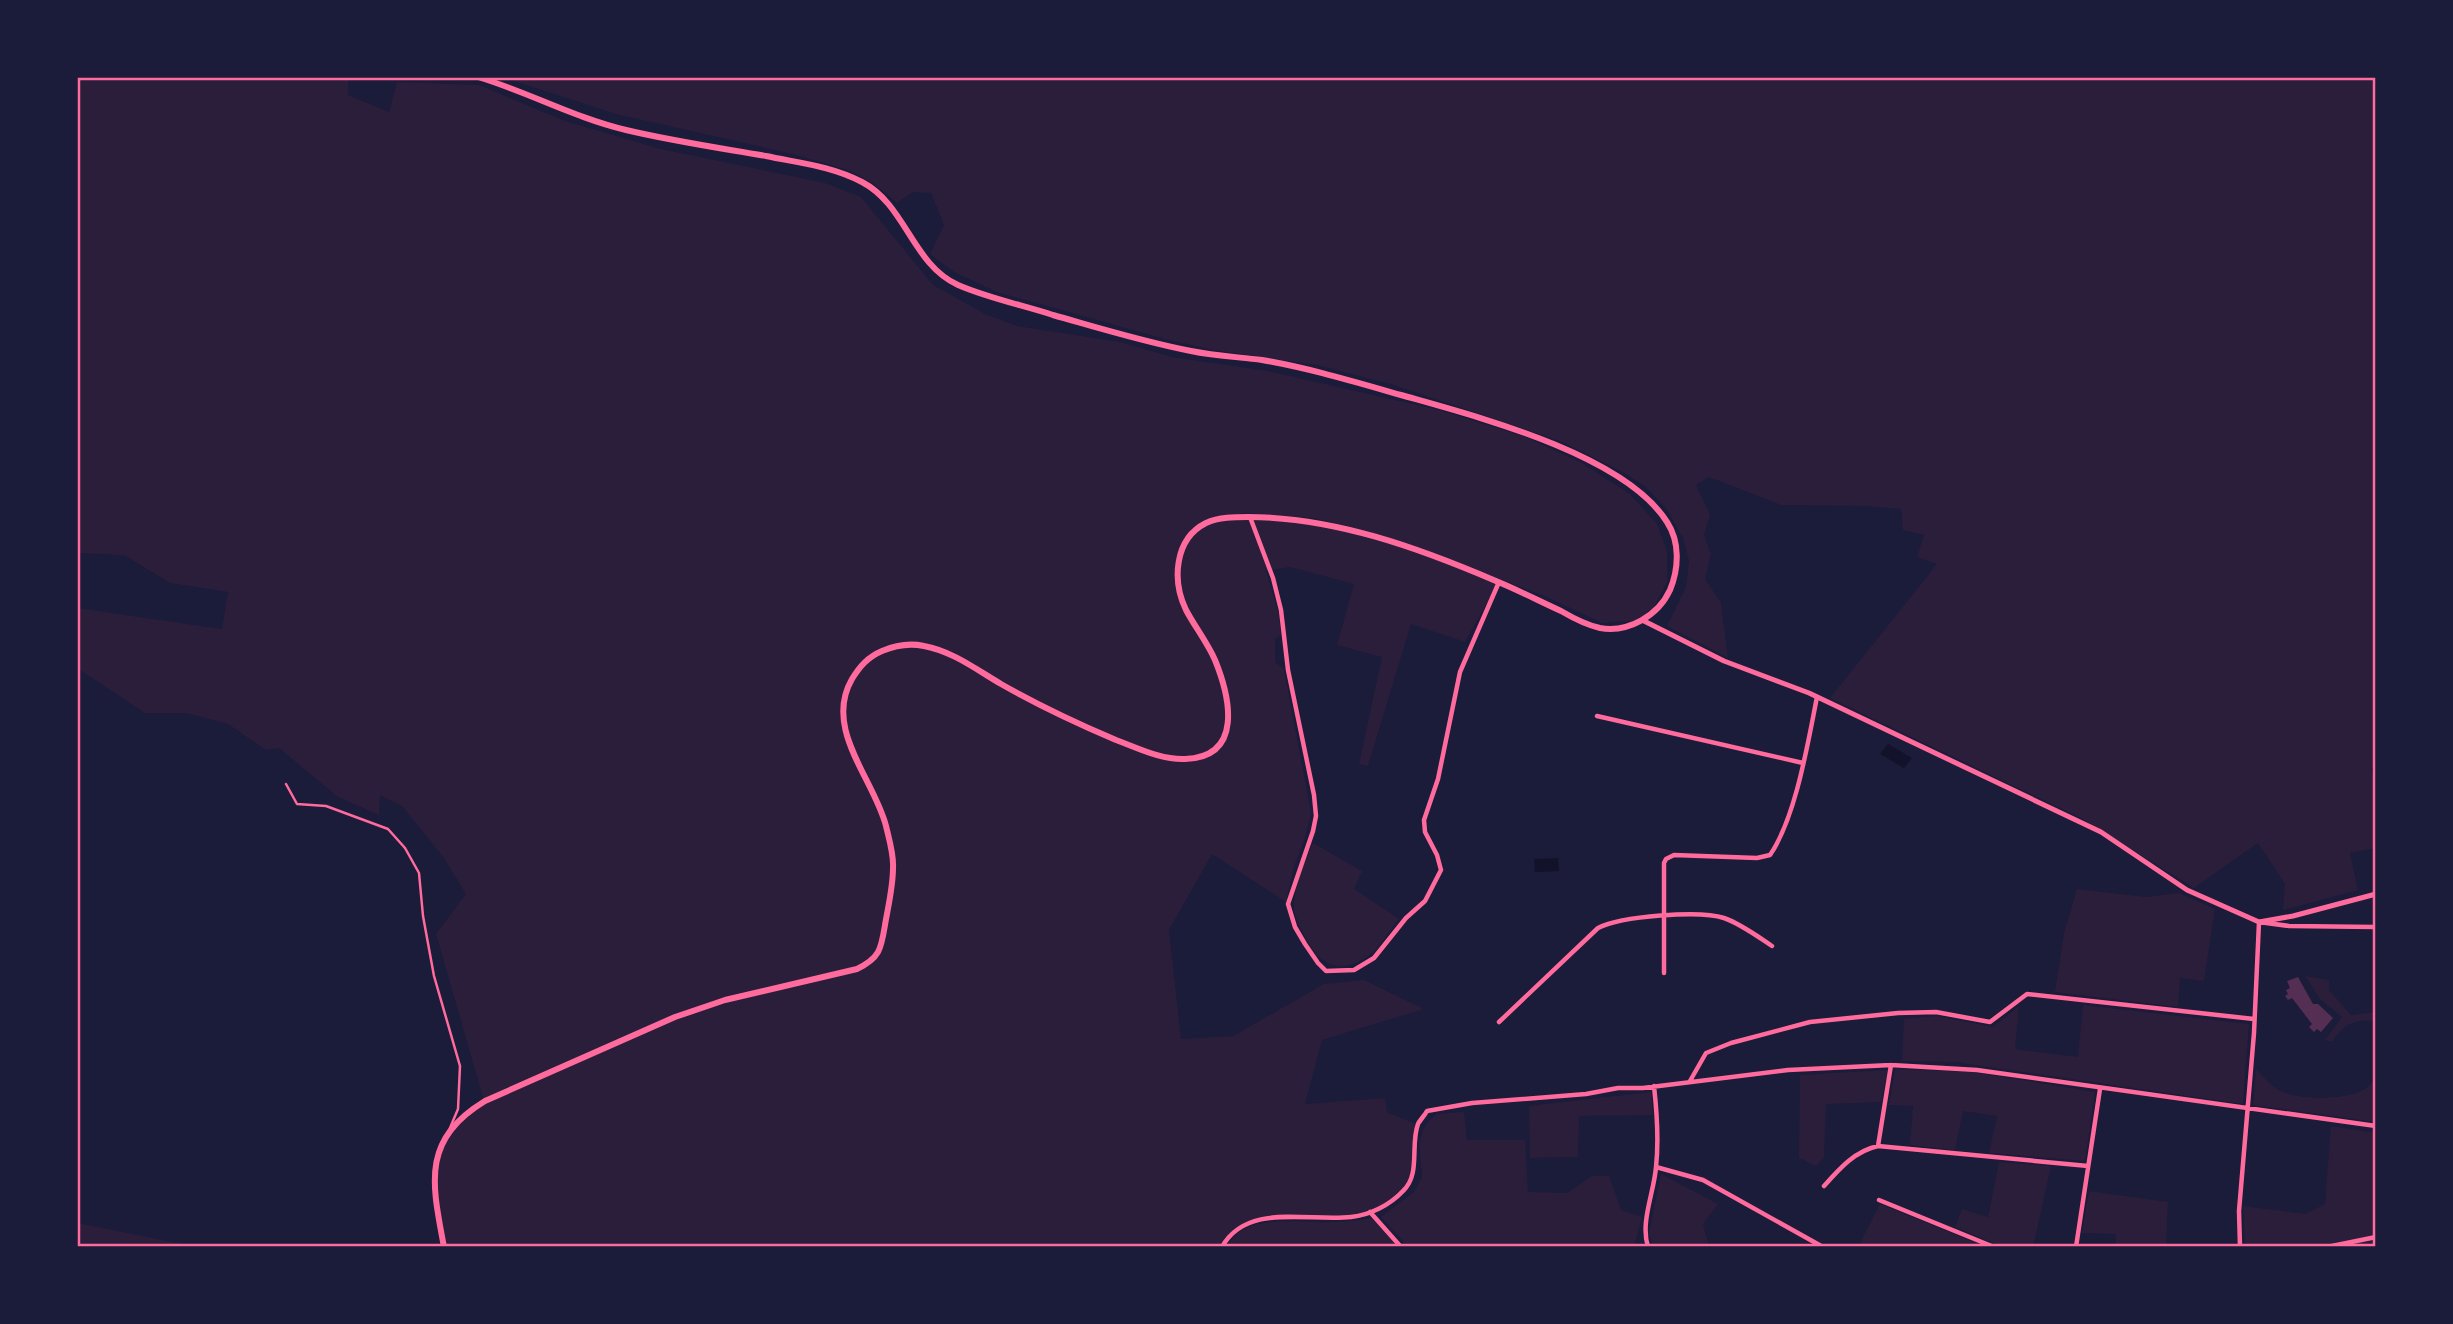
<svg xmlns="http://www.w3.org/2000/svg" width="2453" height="1324" font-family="Commissioner,sans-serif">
<rect width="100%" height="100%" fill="#1b1b3a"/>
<path fill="#2a1e3b" d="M 77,77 L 348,77 L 348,95 L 389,112 L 397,82 L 479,85 L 565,121 L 661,149 L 825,183 L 861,197 L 933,285 L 985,314 L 1017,326 L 1120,342 L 1172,357 L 1268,371 L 1439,410 L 1528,438 L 1580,462 L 1630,494 L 1657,524 L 1667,551 L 1667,582 L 1654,607 L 1638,620 L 1602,623 L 1547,597 L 1420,548 L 1346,526 L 1314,518 L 1243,513 L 1227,518 L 1291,519 L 1381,539 L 1499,582 L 1465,642 L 1411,624 L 1368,766 L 1359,764 L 1382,657 L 1337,645 L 1354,584 L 1290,567 L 1266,571 L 1278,611 L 1281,635 L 1275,639 L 1275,662 L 1284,669 L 1311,813 L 1305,838 L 1294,867 L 1286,902 L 1212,854 L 1169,930 L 1181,1039 L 1233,1036 L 1324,984 L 1364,980 L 1424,1009 L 1322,1040 L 1305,1104 L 1385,1098 L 1387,1112 L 1418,1125 C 1416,1145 1418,1170 1406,1188 C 1400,1197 1386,1204 1376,1208 C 1368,1211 1359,1216 1350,1217 C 1308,1221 1247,1203 1222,1247 L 444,1247 L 434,1177 L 449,1129 L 484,1101 L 436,934 L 466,894 L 444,858 L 403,807 L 380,795 L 379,815 L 338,797 L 279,748 L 266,750 L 228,724 L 186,713 L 145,713 L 77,668 L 77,608 L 222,629 L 228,592 L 170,583 L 124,555 L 77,553 Z
M 502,77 L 2376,77 L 2376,766 L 2371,768 L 2376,793 L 2376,848 L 2350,853 L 2358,890 L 2283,910 L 2285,884 L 2258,843 L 2194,888 L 2081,818 L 1830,698 L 1937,564 L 1917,557 L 1924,535 L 1903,530 L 1901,509 L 1866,506 L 1781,505 L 1709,477 L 1696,485 L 1710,515 L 1704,535 L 1711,554 L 1705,579 L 1721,603 L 1728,658 L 1667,626 L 1686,587 L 1689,561 L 1683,538 L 1666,508 L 1646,487 L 1623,472 L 1560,441 L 1394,385 L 1317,365 L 1214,350 L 1165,339 L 997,292 L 954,272 L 930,254 L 944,225 L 931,193 L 913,192 L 897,203 L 873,183 L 848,170 L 789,153 L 616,114 Z
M 1313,843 L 1362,871 L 1354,889 L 1399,919 C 1390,930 1382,944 1372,953 C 1348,972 1325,971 1309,944 C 1303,933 1296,922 1294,910 C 1292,891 1306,860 1313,843 Z
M 2077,889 L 2146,897 L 2179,893 L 2215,909 L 2204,981 L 2180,978 L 2178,1007 L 2055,992 L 2064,933 Z
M 2305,976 L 2329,980 L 2329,990 L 2351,1015 L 2376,1012 L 2376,1022 C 2356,1017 2342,1026 2332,1042 L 2325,1040 L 2342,1017 L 2320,999 Z
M 2083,1005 L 2249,1024 L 2243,1104 L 1955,1062 L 1902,1061 L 1904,1019 L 1937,1016 L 1993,1027 L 2019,1006 L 2015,1049 L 2078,1057 Z
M 1895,1069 L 1972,1072 L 2095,1092 L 2085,1161 L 1989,1153 L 1997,1116 L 1963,1111 L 1955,1150 L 1910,1145 L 1913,1106 L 1889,1105 Z
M 2256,1069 C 2263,1076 2272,1087 2281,1091 C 2301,1101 2346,1100 2365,1089 C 2369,1087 2372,1082 2376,1077 L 2376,1122 L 2253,1105 Z
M 1888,1070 L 1881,1102 L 1826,1104 L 1824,1158 L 1816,1166 L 1799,1158 L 1800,1075 Z
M 1651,1092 L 1653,1115 L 1579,1116 L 1578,1157 L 1530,1158 L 1529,1106 Z
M 1464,1112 L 1467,1140 L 1525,1140 L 1528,1192 L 1567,1193 L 1592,1176 L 1609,1176 L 1621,1210 L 1642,1217 L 1634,1247 L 1406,1247 L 1403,1241 L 1381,1217 L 1414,1192 L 1422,1177 L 1419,1143 L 1423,1130 L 1429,1121 L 1437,1114 Z
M 2331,1126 L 2376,1133 L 2376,1247 L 2245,1247 L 2243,1206 L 2305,1214 L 2325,1204 Z
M 1999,1162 L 2051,1166 L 2033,1247 L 2003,1247 L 1955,1227 L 1962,1209 L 1988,1217 Z
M 1661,1174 L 1718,1204 L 1703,1224 L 1708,1243 L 1713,1247 L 1653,1247 L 1649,1233 Z
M 2089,1191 L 2168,1202 L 2166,1247 L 2116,1247 L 2116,1234 L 2082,1233 Z
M 1880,1204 L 1986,1247 L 1858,1247 Z
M 1372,1218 L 1398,1247 L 1226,1247 C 1244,1215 1286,1222 1317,1222 C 1335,1223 1353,1221 1372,1218 Z
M 77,1223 L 198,1247 L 77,1247 Z"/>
<path fill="#12122b" d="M 1888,744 L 1912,758 L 1904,768 L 1880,754 Z
M 1558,858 L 1559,871 L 1535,872 L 1534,859 Z"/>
<path fill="#542f53" d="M 2298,977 L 2313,1004 L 2318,1004 L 2333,1018 L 2321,1032 L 2317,1029 L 2314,1032 L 2309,1027 L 2312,1024 L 2292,998 L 2288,1000 L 2285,996 L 2288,994 L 2286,990 L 2290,988 L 2287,981 Z"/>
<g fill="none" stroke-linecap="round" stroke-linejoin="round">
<path stroke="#ff6b9d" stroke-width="2.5" d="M 286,784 L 297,804 L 326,806 L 388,829 L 405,848 L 419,873 L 423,916 L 434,976 L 460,1066 L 458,1109 L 450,1128"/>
<path stroke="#ff6b9d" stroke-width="4.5" d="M 1250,517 L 1273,578 L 1281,610 L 1288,670 L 1314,795 L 1316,816 L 1313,831 L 1288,904 L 1295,927 L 1305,944 L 1318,963 L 1326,971 L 1354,970 L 1374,958 L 1406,918 L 1425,901 L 1441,870 L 1437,855 L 1425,832 L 1424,820 L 1438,779 L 1460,672 L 1499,582
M 1597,716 L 1803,763
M 1664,973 L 1664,863 L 1666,859 L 1674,855 L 1757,858 L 1770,855 C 1796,817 1808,742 1817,697
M 1499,1022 L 1598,928 C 1621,916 1700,910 1724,918 C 1741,924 1757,936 1772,946
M 1690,1081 L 1706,1053 L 1731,1043 L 1810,1022 L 1898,1013 L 1936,1012 L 1990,1022 L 2027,994 L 2254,1019
M 1878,1146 L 1891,1065
M 1656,1167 L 1703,1180 L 1823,1247
M 1824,1186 C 1840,1168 1855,1151 1878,1146 L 2088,1166
M 1879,1200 L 1994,1247
M 1370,1212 L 1401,1247
M 1222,1247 C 1247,1202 1309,1222 1351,1217 C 1370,1215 1390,1205 1403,1191 C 1421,1174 1410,1145 1418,1124 C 1420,1120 1425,1115 1427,1111 L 1472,1103 L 1586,1094 L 1618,1088 L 1643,1088 L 1788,1070 L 1891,1065 L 1977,1070 L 2376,1126
M 1648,1247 C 1640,1222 1654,1193 1656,1167 C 1659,1140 1657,1113 1654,1086
M 2076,1247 L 2100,1089
M 2240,1247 L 2239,1211 L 2254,1033 L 2259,922 L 2289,926 L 2376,927
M 2327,1247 L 2376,1237"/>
<path stroke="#ff6b9d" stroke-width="5" d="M 1644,621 L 1724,661 L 1809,693 L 2101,832 L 2187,890 L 2259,922 L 2293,916 L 2376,894"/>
<path stroke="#ff6b9d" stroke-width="6" d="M 444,1247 C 432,1183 421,1140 485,1101 L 675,1017 L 725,1000 L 857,969 C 880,958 881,949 885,925 C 888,907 893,887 893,868 C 894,855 889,839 886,826 C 874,779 823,729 852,679 C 860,666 868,657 882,651 C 896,645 910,643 924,646 C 952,651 977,670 1001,684 C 1038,705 1076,723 1116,740 C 1138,748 1161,760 1185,759 C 1244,757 1230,697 1215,660 C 1207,642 1195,627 1186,610 C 1172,581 1174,539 1206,523 C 1219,517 1235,517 1248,517 C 1334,517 1419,548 1496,581 C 1518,590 1539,601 1561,611 C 1573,618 1586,625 1600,628 C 1628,633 1658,616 1670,590 C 1679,568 1680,542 1667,522 C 1624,454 1475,416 1401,395 C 1355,382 1309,368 1262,360 C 1239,357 1215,356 1191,351 C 1144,342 1099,328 1053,315 C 1022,305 988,298 958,285 C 912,264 906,205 862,182 C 832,166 799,163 766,156 C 720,148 672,141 626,130 C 575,118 528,92 478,77"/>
</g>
<rect width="2453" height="1324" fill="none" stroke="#1b1b3a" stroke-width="158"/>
<rect x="79" y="79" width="2295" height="1166" fill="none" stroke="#ff6b9d" stroke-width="2.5"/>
</svg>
